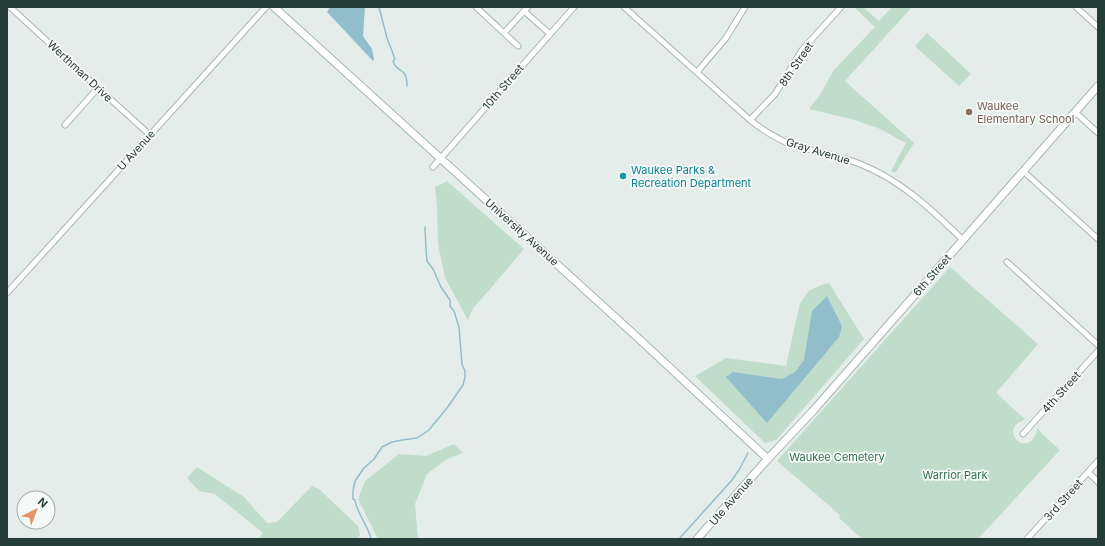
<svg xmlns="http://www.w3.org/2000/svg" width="1105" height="546" font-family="Inter,sans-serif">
<rect width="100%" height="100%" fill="#e5edea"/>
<path fill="#c0dcca" d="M 854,7 L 863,7 L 879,21 L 892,7 L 912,7 L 845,81 L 914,143 L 895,173 L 891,171 L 906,143 L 880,129 L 855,120 L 809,109 L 820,95 L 833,71 L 875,27 Z
M 927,33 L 971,74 L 959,86 L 915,46 Z
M 447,181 L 524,249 L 472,310 L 468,320 L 445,278 L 438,244 L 437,205 L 435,187 Z
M 950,267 L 1038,344 L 996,393 L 1025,419 C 1022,422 1017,422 1015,426 C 1008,436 1022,449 1031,441 C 1036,437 1035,432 1038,428 L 1042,434 L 1060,450 L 978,539 L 862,539 L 839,518 L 840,515 L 777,461 Z
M 829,283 L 864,339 L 776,440 L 765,443 L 695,376 L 726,358 L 786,366 L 800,303 L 809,291 L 821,285 Z
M 454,444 L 463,453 L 447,459 L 427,474 L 415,504 L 418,539 L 378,539 L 358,499 L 365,481 L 399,454 L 426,456 Z
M 197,467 L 244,497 L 267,523 L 277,522 L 312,486 L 319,489 L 358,526 L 360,535 L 357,539 L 258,539 L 263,533 L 215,494 L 199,491 L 187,478 Z"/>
<path fill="#92becc" d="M 330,7 L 365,7 L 363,36 L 372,49 L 374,59 L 373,61 L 327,12 Z
M 827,296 L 842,326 L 839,337 L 767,423 L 726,377 L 733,372 L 782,379 L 795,372 L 804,360 L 812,311 Z"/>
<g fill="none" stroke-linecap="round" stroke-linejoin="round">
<path stroke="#92becc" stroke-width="1.5" d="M 379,7 L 387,38 L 395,59 L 393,61 C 397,74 407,66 407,86
M 371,539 C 368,525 357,514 355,500 L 353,499 L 353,491 L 355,481 L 364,468 L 374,459 L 382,447 L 392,442 L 402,440 L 417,438 L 429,430 L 447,408 L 463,385 L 465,377 L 465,371 L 462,364 L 459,327 L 454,311 L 450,306 L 450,300 L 441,287 L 433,269 L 427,261 L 426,249 L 425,227
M 679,539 L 732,480 L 739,470 L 748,453"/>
<g stroke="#a8b5b1" stroke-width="7">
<path id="street" d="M 10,7 L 98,88 L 150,135
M 476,7 L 518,46
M 624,7 L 750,120 C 765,132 780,141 798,147 C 808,150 818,151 828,154 C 839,157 850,160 860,164 C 901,180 932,210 963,240
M 1076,7 L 1098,27
M 524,11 L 550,34
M 504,33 L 528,7
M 697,72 L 726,38 L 737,20 L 745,7
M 1075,112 L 1098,133
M 750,120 L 775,94 L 802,50 L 841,7
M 65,125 L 98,88
M 433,167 L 574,7
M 1023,171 L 1098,239
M 1007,262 L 1098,345
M 7,293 L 266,7
M 1023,434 L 1098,351
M 1088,472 L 1098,482
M 1027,539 L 1098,461"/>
</g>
<g stroke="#a4b7b2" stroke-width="9">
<path id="secondary" d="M 274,7 L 637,337 L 768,459
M 697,539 L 765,462 L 812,412 L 1098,86"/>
</g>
<use href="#street" stroke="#fff" stroke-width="5"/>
<use href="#secondary" stroke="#fff" stroke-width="7"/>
</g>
<circle fill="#8d6e63" stroke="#f5f9f8" stroke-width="1.5" cx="969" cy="112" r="4"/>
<circle fill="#0f9aa8" stroke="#f5f9f8" stroke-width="1.5" cx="623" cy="176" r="4"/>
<g text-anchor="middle" stroke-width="3.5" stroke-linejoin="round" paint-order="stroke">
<g font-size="11" fill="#253d39" stroke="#f5f9f8">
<text transform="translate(796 64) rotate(-55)" y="4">8th Street</text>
<text transform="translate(80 71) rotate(43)" y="4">Werthman Drive</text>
<text transform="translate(503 87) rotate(-49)" y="4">10th Street</text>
<text transform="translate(136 150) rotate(-48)" y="4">U Avenue</text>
<text transform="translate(818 151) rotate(17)" y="4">Gray Avenue</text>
<text transform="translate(522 232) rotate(42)" y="4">University Avenue</text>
<text transform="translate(932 275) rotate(-49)" y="4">6th Street</text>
<text transform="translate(1061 392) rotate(-48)" y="4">4th Street</text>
<text transform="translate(1063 500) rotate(-48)" y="4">3rd Street</text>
<text transform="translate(731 501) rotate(-49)" y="4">Ute Avenue</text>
</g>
<g font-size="11" fill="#785e54" stroke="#f5f9f8" text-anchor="start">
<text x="977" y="110">Waukee<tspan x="977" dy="13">Elementary School</tspan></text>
</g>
<g font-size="11" fill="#0d838f" stroke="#f5f9f8" text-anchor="start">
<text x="631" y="174">Waukee Parks &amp;<tspan x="631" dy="13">Recreation Department</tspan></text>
</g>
<g font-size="11" fill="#337050" stroke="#f5f9f8">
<text x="837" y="461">Waukee Cemetery</text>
<text x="955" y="479">Warrior Park</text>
</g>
</g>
<rect width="1105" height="546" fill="none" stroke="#253d39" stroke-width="16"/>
<g transform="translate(36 510) rotate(42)"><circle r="19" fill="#f5f9f8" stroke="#a2aeac"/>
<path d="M0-3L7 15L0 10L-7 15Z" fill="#e69369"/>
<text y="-6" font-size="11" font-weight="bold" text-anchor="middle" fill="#253d39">N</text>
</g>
</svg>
